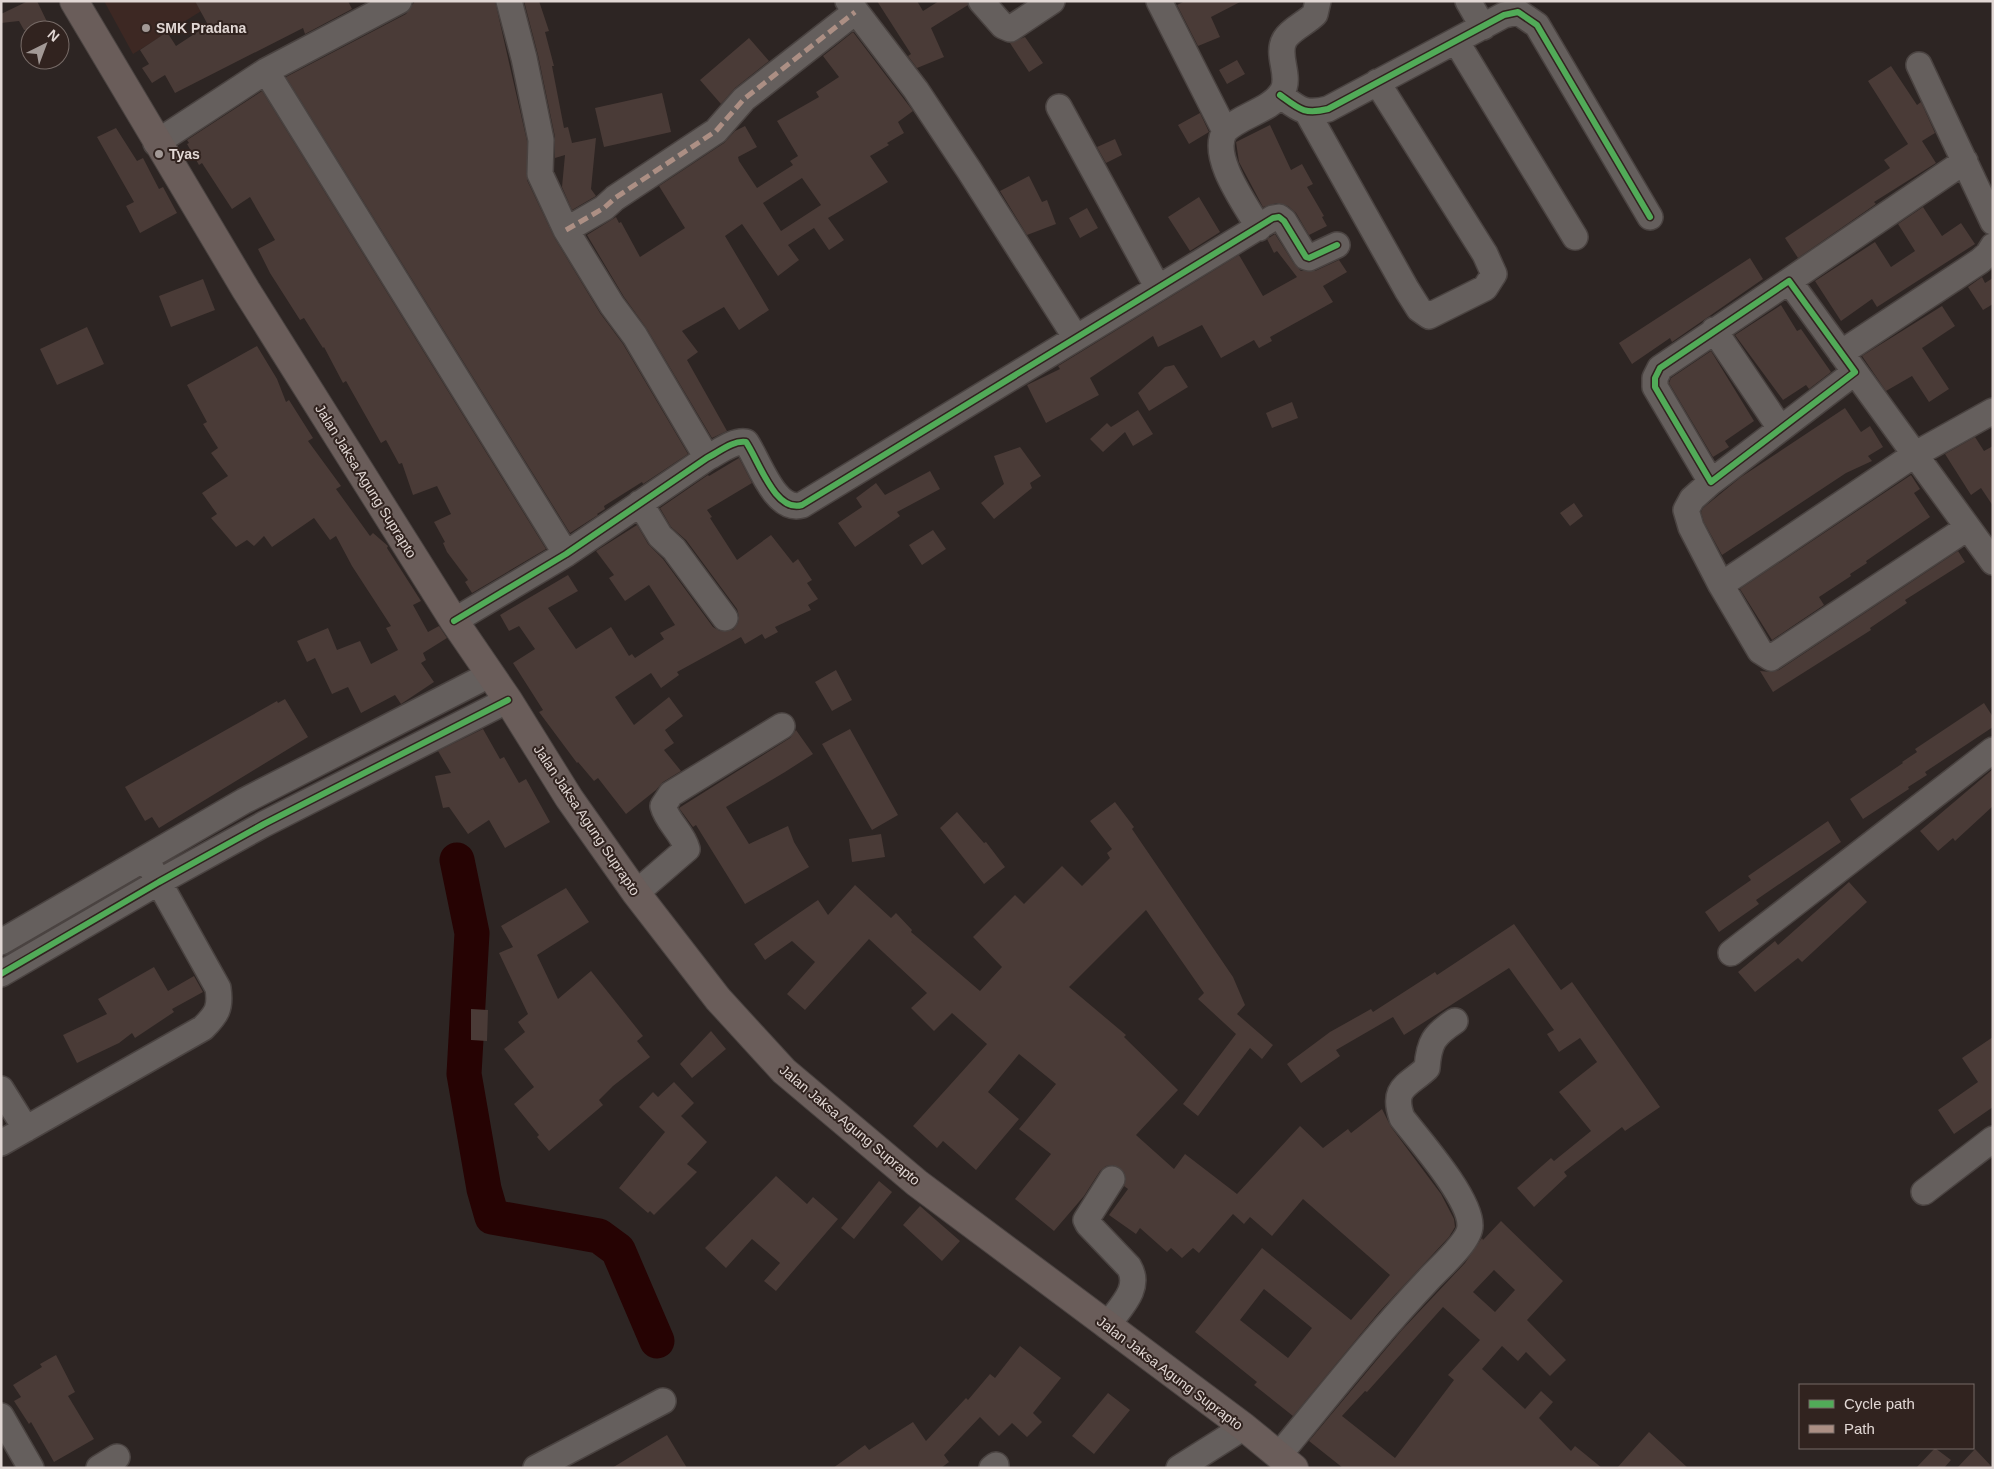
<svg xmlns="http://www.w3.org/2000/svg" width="1994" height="1469" font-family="Arial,sans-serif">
<rect width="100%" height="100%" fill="#2d2523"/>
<path fill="#3d2823" d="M 104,1 L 217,1 L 133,54 Z"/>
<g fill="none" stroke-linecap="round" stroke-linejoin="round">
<path stroke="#260303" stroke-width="35" d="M 457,860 L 472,933 L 464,1074 L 484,1189 L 492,1217 L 599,1236 L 618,1250 L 657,1341"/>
</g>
<path fill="#4a3b37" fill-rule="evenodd" d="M 28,1 L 37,1 L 51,30 L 24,30 L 19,21 L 1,23 L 1,14 Z
M 195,1 L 348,1 L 352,9 L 305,34 L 303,28 L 175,93 L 165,75 L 152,83 L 142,68 L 149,64 L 140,50 L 167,32 L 176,46 L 208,25 Z
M 415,1 L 495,1 L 527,141 L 527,180 L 554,237 L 600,313 L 623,344 L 688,454 L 643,484 L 642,482 L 604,506 L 605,509 L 597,514 L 598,515 L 570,533 L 286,77 L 406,14 Z
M 524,1 L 539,1 L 549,31 L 545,32 L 554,66 L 552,66 L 564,128 L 568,127 L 572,143 L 596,138 L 591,189 L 596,196 L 572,210 L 562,187 L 565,155 L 555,158 L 555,137 L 538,55 Z
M 877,1 L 917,1 L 923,11 L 939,1 L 967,1 L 968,5 L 931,28 L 944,57 L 917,68 L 908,56 L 911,54 Z
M 1185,1 L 1242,1 L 1211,17 L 1220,37 L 1198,46 L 1177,5 Z
M 853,32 L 913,111 L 898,122 L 904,133 L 887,143 L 889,145 L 870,156 L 888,182 L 828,218 L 844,240 L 829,250 L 814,228 L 788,245 L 799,260 L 778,276 L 742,224 L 725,236 L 769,310 L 739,330 L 724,307 L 682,331 L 698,352 L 687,360 L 727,431 L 712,438 L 647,329 L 624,297 L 587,235 L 616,217 L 619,223 L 621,222 L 640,257 L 685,228 L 659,186 L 724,143 L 735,131 L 745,126 L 757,147 L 738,157 L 739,161 L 757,188 L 793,165 L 790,161 L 798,156 L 777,121 L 819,97 L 816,92 L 839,77 L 823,56 ZM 802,178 L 821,205 L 781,231 L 763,203 Z
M 1025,37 L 1043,63 L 1029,72 L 1010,43 Z
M 749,38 L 769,61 L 735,88 L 721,104 L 700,80 Z
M 1237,60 L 1245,74 L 1227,84 L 1219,70 Z
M 1891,66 L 1917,105 L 1921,102 L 1935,133 L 1922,141 L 1936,163 L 1874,202 L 1876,204 L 1798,258 L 1785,238 L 1890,168 L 1884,160 L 1908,144 L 1868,81 Z
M 262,91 L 546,549 L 472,593 L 465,582 L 468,580 L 447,552 L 443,543 L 445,542 L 434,522 L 451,514 L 437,486 L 413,495 L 402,463 L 399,464 L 386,440 L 381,443 L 346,381 L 343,383 L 324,347 L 323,348 L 304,318 L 300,320 L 270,273 L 258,249 L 275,240 L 250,197 L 232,209 L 202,163 L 199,165 L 187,144 L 189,143 L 187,140 Z
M 662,93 L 671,132 L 604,147 L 595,108 Z
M 1200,113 L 1209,132 L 1189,144 L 1178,125 Z
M 1270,125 L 1291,170 L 1302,164 L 1313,184 L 1307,187 L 1324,216 L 1322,217 L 1327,226 L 1309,235 L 1296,213 L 1288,206 L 1277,203 L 1263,207 L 1239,162 L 1236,142 Z
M 116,128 L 137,161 L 143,158 L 159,189 L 163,187 L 177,213 L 140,233 L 126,206 L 134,202 L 97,137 Z
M 1115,139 L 1122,155 L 1106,163 L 1097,147 Z
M 1029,176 L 1042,202 L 1047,200 L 1056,224 L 1027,235 L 1000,191 Z
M 1199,197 L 1220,232 L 1190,251 L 1168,217 Z
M 1923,207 L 1942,236 L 1961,223 L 1975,244 L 1877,307 L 1872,299 L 1841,321 L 1815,281 L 1875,242 L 1891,267 L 1915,251 L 1898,224 Z
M 1087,208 L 1098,228 L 1080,238 L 1069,218 Z
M 1275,234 L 1294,264 L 1301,271 L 1315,271 L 1339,260 L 1347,272 L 1323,286 L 1333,302 L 1270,337 L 1272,341 L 1259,348 L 1254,340 L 1221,358 L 1202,325 L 1158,347 L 1153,336 L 1090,378 L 1099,395 L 1046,423 L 1027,385 L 1060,369 L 1058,366 L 1239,255 L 1263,296 L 1297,277 L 1277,251 L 1274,253 L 1267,239 Z
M 1750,258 L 1763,279 L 1672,342 L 1670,338 L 1632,364 L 1619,343 Z
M 1982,277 L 1985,283 L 1993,278 L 1993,304 L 1983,310 L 1968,287 Z
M 203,279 L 215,310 L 171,327 L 159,296 Z
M 1781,305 L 1797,331 L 1801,329 L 1831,372 L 1809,389 L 1806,385 L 1783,400 L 1735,335 Z
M 1942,306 L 1955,326 L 1922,348 L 1949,389 L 1929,402 L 1912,376 L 1886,391 L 1862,356 Z
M 87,327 L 104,364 L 57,385 L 40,349 Z
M 257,346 L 277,379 L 286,402 L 289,400 L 313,438 L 308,441 L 341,486 L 336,489 L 370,536 L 373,533 L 388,546 L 387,548 L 421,601 L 413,605 L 428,632 L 439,626 L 447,638 L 423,653 L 426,660 L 421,663 L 434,682 L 401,704 L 395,695 L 361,713 L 348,687 L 332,694 L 315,658 L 307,662 L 297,641 L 328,628 L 337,650 L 360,641 L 371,664 L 398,650 L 386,628 L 391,626 L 352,566 L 336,536 L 330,540 L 314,518 L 272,547 L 264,536 L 254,546 L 247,540 L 236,547 L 211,518 L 217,514 L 202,493 L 228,476 L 211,453 L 218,448 L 203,424 L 207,422 L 187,385 Z
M 1711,351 L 1754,421 L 1725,441 L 1729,447 L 1713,457 L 1669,383 L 1671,378 Z
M 1174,365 L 1188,387 L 1149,411 L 1138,393 L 1165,367 Z
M 1292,402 L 1298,418 L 1272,428 L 1266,413 Z
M 1845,408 L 1861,432 L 1870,426 L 1883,447 L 1868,456 L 1872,461 L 1846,473 L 1722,555 L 1704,522 L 1701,512 L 1703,508 L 1741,477 Z
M 1138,410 L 1153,434 L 1133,446 L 1125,432 L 1103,452 L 1090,439 L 1107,423 L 1111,427 Z
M 1975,437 L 1984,451 L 1993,446 L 1993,506 L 1981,488 L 1971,495 L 1945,454 Z
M 1020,447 L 1041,476 L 1030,483 L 1032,488 L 994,519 L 981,503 L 1004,484 L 994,456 Z
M 739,458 L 752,483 L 707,510 L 712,517 L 710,518 L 737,560 L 771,535 L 793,563 L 798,559 L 812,580 L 807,583 L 818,599 L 808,605 L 811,610 L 775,627 L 778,632 L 765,639 L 762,634 L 745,644 L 741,637 L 677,672 L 679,675 L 661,688 L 651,673 L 615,697 L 634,725 L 669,697 L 683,716 L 665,730 L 674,743 L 664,750 L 681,771 L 663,782 L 656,790 L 626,814 L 598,778 L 594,781 L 578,762 L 577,763 L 539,712 L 543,710 L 513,663 L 535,649 L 519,626 L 509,631 L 500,615 L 568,575 L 578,591 L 548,608 L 576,649 L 611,627 L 629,656 L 632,654 L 635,658 L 664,639 L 660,633 L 675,625 L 649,585 L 625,601 L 609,578 L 614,575 L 596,551 L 637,525 L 648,544 L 663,559 L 713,627 L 720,631 L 733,630 L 738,623 L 739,616 L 737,609 L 686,540 L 671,527 L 660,508 L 708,475 L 709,476 Z
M 930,471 L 940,489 L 897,512 L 900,516 L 855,547 L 838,523 L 862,507 L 856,498 L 876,483 L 885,495 Z
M 1911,475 L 1920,489 L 1914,493 L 1930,517 L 1866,561 L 1867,563 L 1850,574 L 1851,576 L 1819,597 L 1824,605 L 1772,640 L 1740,589 Z
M 1574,503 L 1583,516 L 1570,526 L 1560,513 Z
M 933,530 L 946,549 L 922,565 L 909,545 Z
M 1958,551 L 1965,562 L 1905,600 L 1907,603 L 1870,628 L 1871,630 L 1773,692 L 1760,671 L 1772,672 L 1779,670 Z
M 836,670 L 852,700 L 832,711 L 815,682 Z
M 285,699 L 308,737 L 159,828 L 152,817 L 145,821 L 125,787 L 277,701 L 278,703 Z
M 1984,703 L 1993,717 L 1993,727 L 1925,772 L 1927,775 L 1908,787 L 1909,789 L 1863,819 L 1850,799 L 1903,763 L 1902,762 L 1917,752 L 1915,749 Z
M 483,729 L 500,759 L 504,757 L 519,783 L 526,779 L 550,822 L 505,848 L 489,820 L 468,834 L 449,807 L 443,808 L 435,776 L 451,773 L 438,751 Z
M 850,729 L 898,815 L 872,830 L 822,744 Z
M 796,730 L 813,754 L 785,772 L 726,807 L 749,844 L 788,826 L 794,842 L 809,867 L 745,904 L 696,825 L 693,827 L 679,808 L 790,738 Z
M 1993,769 L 1993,806 L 1955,841 L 1953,838 L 1938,851 L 1920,831 Z
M 1115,802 L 1134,827 L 1132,829 L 1233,977 L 1245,1005 L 1237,1014 L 1273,1045 L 1262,1059 L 1250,1048 L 1198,1116 L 1183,1104 L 1236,1034 L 1198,999 L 1204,993 L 1146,910 L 1069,987 L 1126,1035 L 1124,1037 L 1178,1090 L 1136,1135 L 1174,1169 L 1185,1154 L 1237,1194 L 1300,1126 L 1323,1148 L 1348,1129 L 1351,1133 L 1382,1109 L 1391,1127 L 1441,1194 L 1454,1219 L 1455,1227 L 1449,1237 L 1379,1312 L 1293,1416 L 1254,1385 L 1257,1382 L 1195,1332 L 1262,1248 L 1351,1320 L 1390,1275 L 1303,1199 L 1272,1236 L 1250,1217 L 1244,1224 L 1233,1214 L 1199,1253 L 1193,1248 L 1182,1258 L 1171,1248 L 1167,1252 L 1140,1228 L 1136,1234 L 1109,1215 L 1128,1189 L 1124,1186 L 1126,1179 L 1124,1172 L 1113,1165 L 1106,1166 L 1100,1171 L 1084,1196 L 1054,1231 L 1015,1199 L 1051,1154 L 1019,1129 L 1056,1084 L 1019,1054 L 988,1092 L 1019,1119 L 976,1170 L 943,1141 L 937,1148 L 913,1126 L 987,1044 L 952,1013 L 934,1031 L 911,1008 L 927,993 L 869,939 L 805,1010 L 787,994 L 815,962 L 792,941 L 765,960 L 754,944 L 818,900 L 828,915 L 855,885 L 891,918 L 896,913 L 912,930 L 911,932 L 980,991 L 1002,967 L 973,937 L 1015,895 L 1024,904 L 1062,866 L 1082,886 L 1110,858 L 1107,853 L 1112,849 L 1090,821 ZM 1264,1289 L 1312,1328 L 1288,1358 L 1240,1320 Z
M 957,812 L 984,843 L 986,842 L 1005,867 L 984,884 L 940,828 Z
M 1828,821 L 1841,842 L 1756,900 L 1759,904 L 1719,932 L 1705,912 L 1751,880 L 1748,876 Z
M 881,834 L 885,857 L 852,862 L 849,839 Z
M 1849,882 L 1867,902 L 1802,962 L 1798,958 L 1755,992 L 1738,972 L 1775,941 L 1778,945 Z
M 566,888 L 589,922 L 537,955 L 558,999 L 591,971 L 643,1036 L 637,1041 L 650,1057 L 613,1086 L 599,1100 L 603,1105 L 549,1151 L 537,1137 L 539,1135 L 514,1104 L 534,1087 L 504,1049 L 525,1032 L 518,1022 L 528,1014 L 499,953 L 513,947 L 501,926 Z
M 1514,924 L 1561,990 L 1572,982 L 1660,1107 L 1625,1131 L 1622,1127 L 1564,1172 L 1567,1176 L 1534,1207 L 1517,1188 L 1551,1158 L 1554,1161 L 1591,1131 L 1559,1092 L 1597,1062 L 1580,1038 L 1559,1052 L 1547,1034 L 1554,1030 L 1509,968 L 1404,1035 L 1393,1017 L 1336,1050 L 1340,1056 L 1301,1083 L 1287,1064 L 1330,1032 L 1371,1009 L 1373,1012 L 1435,972 L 1437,975 Z
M 154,967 L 168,991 L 194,976 L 203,992 L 172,1009 L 174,1012 L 135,1038 L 132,1033 L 119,1043 L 77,1063 L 63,1035 L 107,1014 L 98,999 Z
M 471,1009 L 488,1010 L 487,1041 L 471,1040 Z
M 711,1031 L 726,1049 L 692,1078 L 680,1064 Z
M 1993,1037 L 1993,1107 L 1954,1134 L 1938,1110 L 1978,1082 L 1962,1058 Z
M 674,1082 L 694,1103 L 681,1116 L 707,1142 L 687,1164 L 697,1172 L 654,1215 L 650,1211 L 648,1213 L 619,1188 L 665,1132 L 639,1107 L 653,1092 L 658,1097 Z
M 776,1176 L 807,1204 L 813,1197 L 838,1219 L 776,1291 L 764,1281 L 780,1263 L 752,1239 L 726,1268 L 705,1248 Z
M 879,1181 L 892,1192 L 854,1239 L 841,1228 Z
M 920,1206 L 960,1241 L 942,1261 L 903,1225 Z
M 1501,1221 L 1563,1281 L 1527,1320 L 1566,1360 L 1550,1376 L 1526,1352 L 1518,1361 L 1502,1346 L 1482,1369 L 1525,1409 L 1541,1391 L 1553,1402 L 1539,1418 L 1571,1451 L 1575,1446 L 1602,1468 L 1343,1468 L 1309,1441 L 1401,1331 L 1465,1263 L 1482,1238 L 1483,1240 ZM 1494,1270 L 1515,1290 L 1495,1312 L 1473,1292 ZM 1443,1307 L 1480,1340 L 1448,1375 L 1454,1380 L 1395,1458 L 1342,1416 L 1365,1391 L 1367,1392 Z
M 1020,1346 L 1061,1378 L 1033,1413 L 1042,1422 L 1027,1437 L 1012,1423 L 999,1436 L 980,1417 L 944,1455 L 949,1462 L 941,1468 L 833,1468 L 865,1445 L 869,1450 L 913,1422 L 926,1441 L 966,1398 L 968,1400 L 990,1374 L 995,1378 Z
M 56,1355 L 75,1392 L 68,1396 L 94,1439 L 54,1462 L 31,1422 L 29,1424 L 14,1401 L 21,1397 L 13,1385 L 42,1367 L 40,1364 Z
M 1108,1393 L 1130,1410 L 1094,1454 L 1072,1436 Z
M 1649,1432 L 1688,1468 L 1617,1468 Z
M 667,1435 L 687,1468 L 612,1468 L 635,1454 Z
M 1935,1448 L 1951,1460 L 1944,1468 L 1916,1468 Z
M 1975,1449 L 1993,1468 L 1957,1468 Z"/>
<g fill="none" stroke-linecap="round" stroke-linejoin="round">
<g stroke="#4a4341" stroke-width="28">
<path id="minor" d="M 509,1 L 524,58 L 541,140 L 540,174 L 566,230 L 612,305 L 635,336 L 707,458
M 848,1 L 916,90 L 969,170 L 1076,338
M 981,1 L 1003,26 L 1010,29 L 1052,1
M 1159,1 L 1225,131 C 1209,156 1246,205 1259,228
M 1468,1 L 1483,27
M 1456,41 L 1575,237
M 1919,65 L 1993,222
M 266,71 L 566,554
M 1280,95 C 1299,109 1304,115 1328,109 L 1504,15 L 1518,12 L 1537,25 L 1650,217
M 1059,107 L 1158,288
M 1307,112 L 1407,290 L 1419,309 L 1429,316 L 1485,288 L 1494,274 L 1485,254 L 1377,82
M 1225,131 C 1241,115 1270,111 1282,92 C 1292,76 1275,55 1285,39 C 1291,29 1306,23 1315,14 L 1318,1
M 156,143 L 266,71 L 399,1
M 566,230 L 604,208 L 615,198 L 716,131 L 744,99 L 855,12
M 1789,281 L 1855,372 L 1711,482 L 1655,387 L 1655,378 L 1660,368 Z
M 1789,281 L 1965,161
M 1714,330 L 1780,428
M 1841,353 L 1980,261 L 1988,254 L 1993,246
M 1855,372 L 1993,562
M 1711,482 L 1692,499 L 1686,510 L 1691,527 L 1721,585 L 1914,455 L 1993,411
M 640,503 L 660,536 L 674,549 L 725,618
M 1721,585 L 1760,651 L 1771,658 L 1967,528
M 454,621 L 566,554 L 707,458 C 719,452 733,440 746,442 C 759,461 775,513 802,505 L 1273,218 L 1279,217 L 1284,221 L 1306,257 L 1309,258 L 1337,245
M 636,893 L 687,849 C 683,833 667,822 663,806 L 671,794 L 782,726
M 1,942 L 244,801 L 491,674
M 1731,953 L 1993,750
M 1,974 L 159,882 L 264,824 L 508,700
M 1,1089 L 26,1129
M 1,1143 L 203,1028 C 217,1014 221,1008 218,988 L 151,868
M 1924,1192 L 1993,1139
M 1107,1326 C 1119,1308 1142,1289 1129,1267 L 1088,1224 L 1086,1220 L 1112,1179
M 1,1416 L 31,1468
M 1279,1455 C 1328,1396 1376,1335 1429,1279 C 1440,1267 1470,1241 1470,1226 C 1471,1199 1420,1141 1402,1118 C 1391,1087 1408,1086 1427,1068 C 1429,1042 1434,1035 1455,1021
M 99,1468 L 117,1457
M 536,1468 L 663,1401
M 992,1468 L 996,1465
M 1179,1468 L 1244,1427"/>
</g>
<g stroke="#4a4341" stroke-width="30">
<path id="major" d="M 74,1 L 246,290 L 454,621 L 508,700 L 569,798 L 636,893 L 718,999 L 784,1071 L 917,1183 L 1244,1427 L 1294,1468"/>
</g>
<use href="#minor" stroke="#655f5d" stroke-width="25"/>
<use href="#major" stroke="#6a5d5a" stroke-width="28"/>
<path stroke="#ac8f84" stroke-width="5" stroke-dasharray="10 5" stroke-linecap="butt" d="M 566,230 L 604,208 L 615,198 L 716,131 L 744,99 L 855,12"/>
<g stroke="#31231f" stroke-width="9">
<path id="cycleway" d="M 1280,95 C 1299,109 1304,115 1328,109 L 1504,15 L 1518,12 L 1537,25 L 1650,217
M 1789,281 L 1855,372 L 1711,482 L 1655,387 L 1655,378 L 1660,368 Z
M 454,621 L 566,554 L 707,458 C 719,452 733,440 746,442 C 759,461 775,513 802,505 L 1273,218 L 1279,217 L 1284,221 L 1306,257 L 1309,258 L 1337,245
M 1,974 L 159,882 L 264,824 L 508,700"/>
</g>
<use href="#cycleway" stroke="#51ab58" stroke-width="6"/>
</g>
<g fill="#a29996" stroke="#31231f" stroke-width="2">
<circle cx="146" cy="28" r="5"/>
<circle cx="159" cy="154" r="5"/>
</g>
<g text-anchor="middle" stroke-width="4" stroke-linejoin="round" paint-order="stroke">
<g font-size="14" font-weight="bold" fill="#e1d7d4" stroke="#31231f" text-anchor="start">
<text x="156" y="33">SMK Pradana</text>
<text x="169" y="159">Tyas</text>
</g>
<g font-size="14" fill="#e1d7d4" stroke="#31231f">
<text transform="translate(366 481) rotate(58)" y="5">Jalan Jaksa Agung Suprapto</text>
<text transform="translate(587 820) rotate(56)" y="5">Jalan Jaksa Agung Suprapto</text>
<text transform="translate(850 1125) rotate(40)" y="5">Jalan Jaksa Agung Suprapto</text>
<text transform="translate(1170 1373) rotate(37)" y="5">Jalan Jaksa Agung Suprapto</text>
</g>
</g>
<rect width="1994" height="1469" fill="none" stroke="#e1d7d4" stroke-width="5"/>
<rect x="1799" y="1384" width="175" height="65" fill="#31231f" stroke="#776b67"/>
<rect x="1809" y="1400" width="25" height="8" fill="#51ab58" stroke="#776b67"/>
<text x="1844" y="1409" font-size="15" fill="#e1d7d4">Cycle path</text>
<rect x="1809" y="1425" width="25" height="8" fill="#ac8f84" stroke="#776b67"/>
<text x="1844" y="1434" font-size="15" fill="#e1d7d4">Path</text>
<g transform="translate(45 45) rotate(42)"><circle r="24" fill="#31231f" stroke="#776b67"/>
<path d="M0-4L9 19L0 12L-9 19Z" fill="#a29996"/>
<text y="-8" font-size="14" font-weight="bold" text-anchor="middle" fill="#e1d7d4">N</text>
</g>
</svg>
